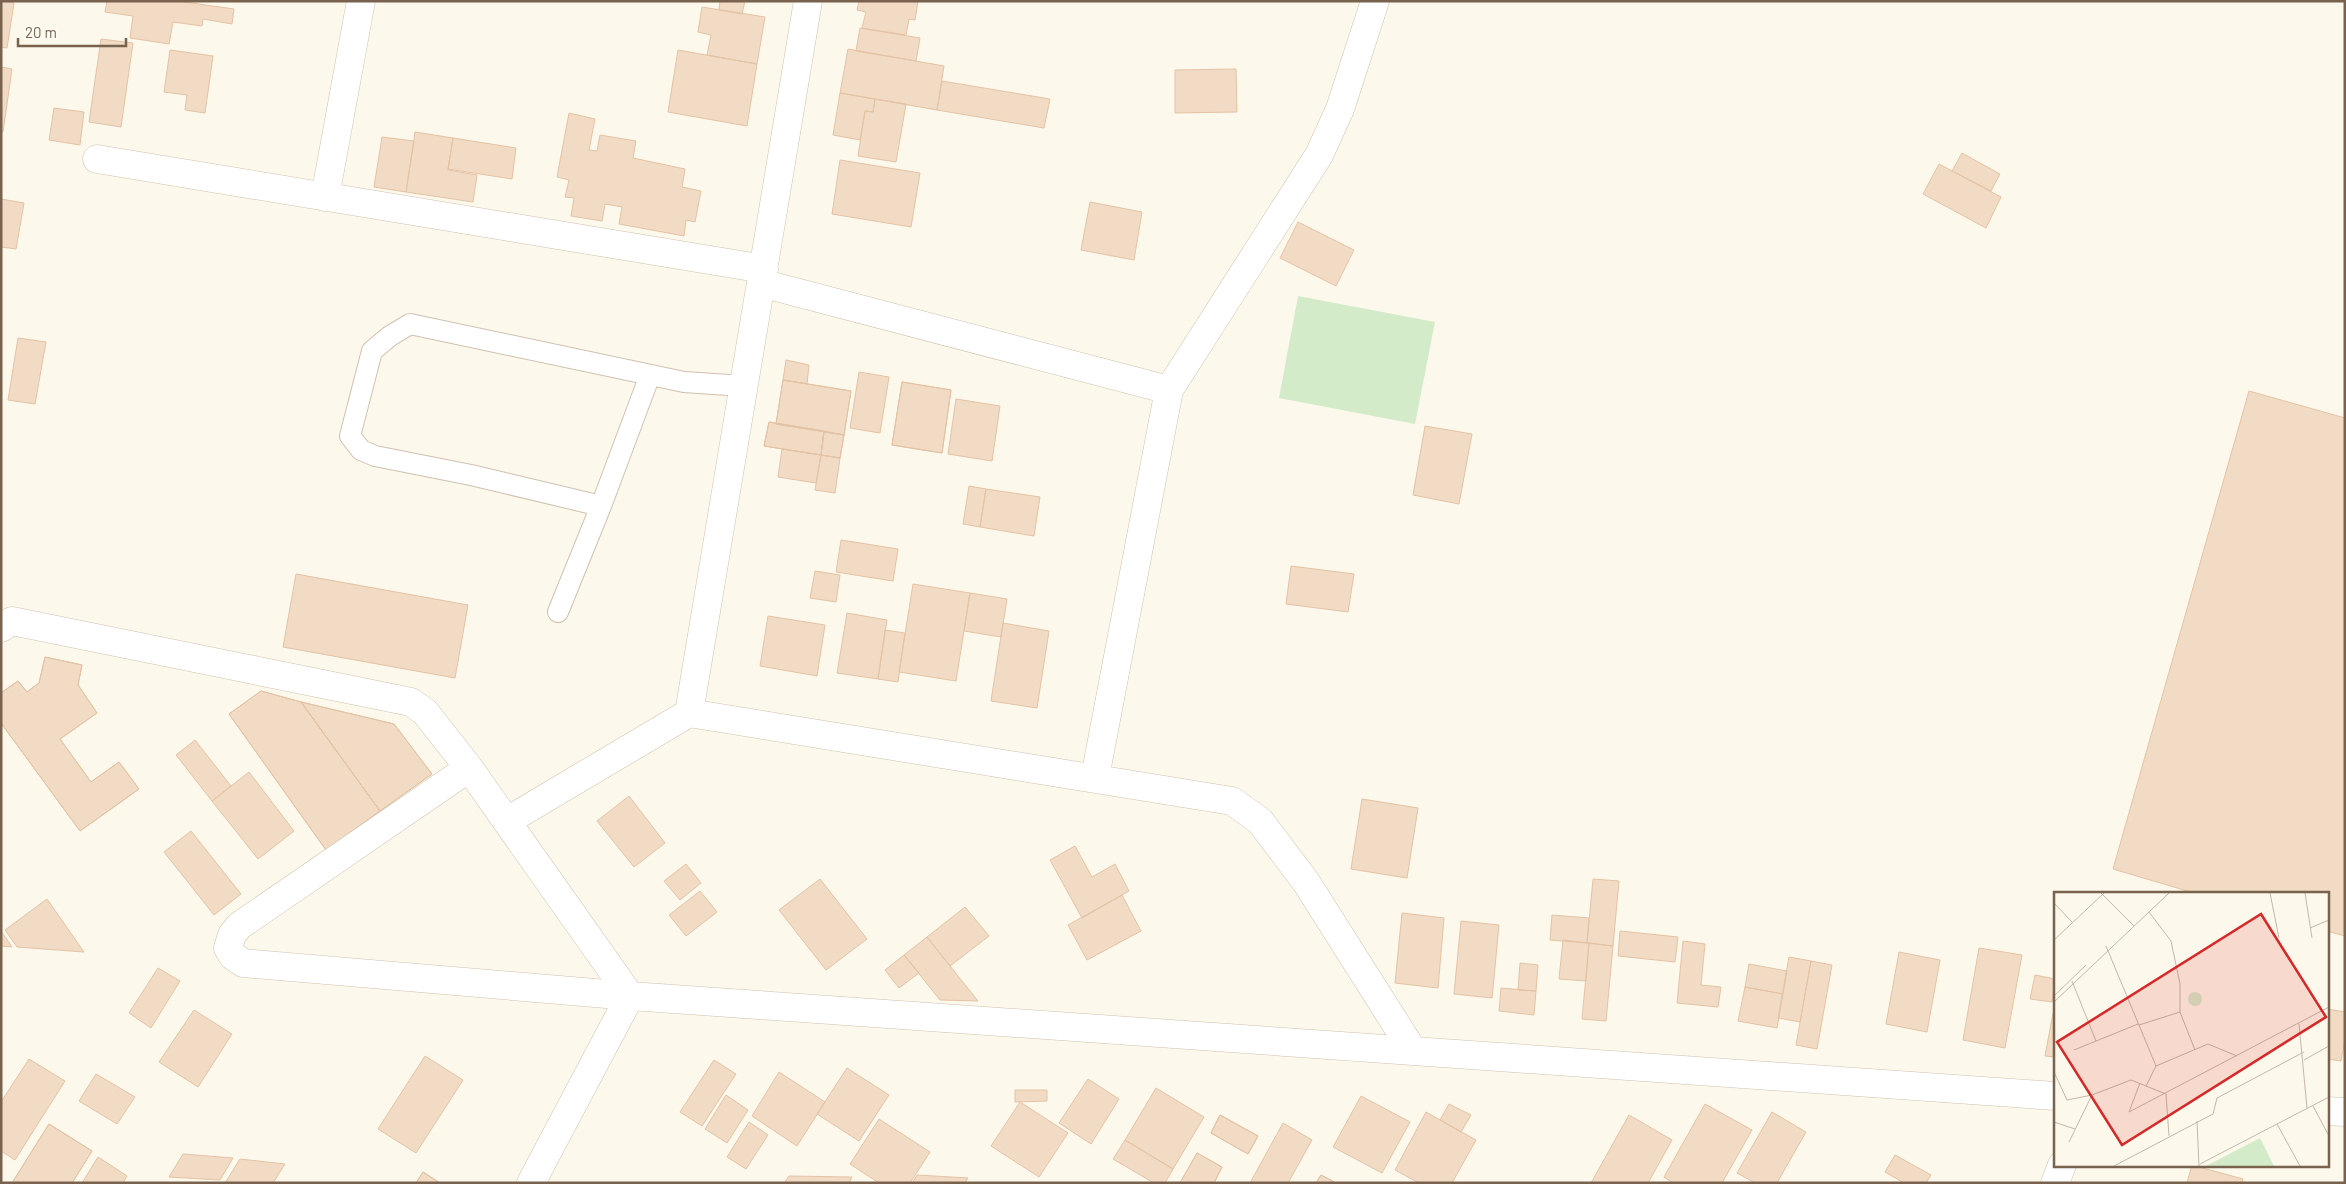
<svg xmlns="http://www.w3.org/2000/svg" width="2346" height="1184" font-family="Barlow,sans-serif">
<rect width="100%" height="100%" fill="#fdf8ec"/>
<path fill="#d4ebca" d="M 1298,296 L 1435,322 L 1415,424 L 1279,398 Z"/>
<path fill="#f2dbc4" stroke="#e4c3a4" d="M 1,1 L 14,3 L 7,48 L 1,47 Z
M 107,1 L 178,1 L 234,9 L 232,24 L 203,19 L 202,26 L 173,22 L 169,44 L 130,38 L 133,16 L 105,12 Z
M 720,1 L 745,1 L 742,14 L 719,10 Z
M 859,1 L 918,1 L 915,20 L 909,19 L 906,35 L 862,28 L 866,12 L 857,10 Z
M 702,7 L 765,17 L 757,64 L 707,55 L 711,35 L 698,32 Z
M 860,28 L 920,38 L 916,61 L 856,51 Z
M 101,39 L 133,43 L 121,127 L 89,122 Z
M 848,49 L 944,66 L 937,110 L 840,93 Z
M 170,50 L 213,56 L 205,113 L 185,110 L 187,95 L 164,92 Z
M 678,50 L 757,64 L 747,126 L 668,112 Z
M 1,67 L 12,69 L 3,132 L 1,132 Z
M 1236,69 L 1237,112 L 1175,113 L 1175,70 Z
M 942,81 L 1050,99 L 1044,128 L 937,110 Z
M 840,93 L 875,99 L 873,112 L 865,111 L 860,140 L 833,135 Z
M 875,99 L 906,104 L 896,162 L 858,156 L 865,111 L 873,112 Z
M 54,108 L 84,112 L 80,145 L 49,140 Z
M 569,113 L 595,119 L 589,150 L 597,151 L 600,135 L 636,141 L 633,158 L 685,169 L 682,187 L 701,191 L 695,222 L 686,220 L 684,236 L 619,224 L 622,207 L 605,204 L 602,221 L 571,216 L 574,198 L 565,197 L 569,180 L 557,177 Z
M 415,132 L 453,138 L 448,170 L 477,175 L 473,202 L 406,192 Z
M 382,137 L 414,141 L 406,192 L 374,187 Z
M 453,138 L 516,148 L 512,179 L 448,169 Z
M 1962,153 L 2000,174 L 1991,191 L 1952,171 Z
M 840,160 L 920,173 L 911,227 L 832,214 Z
M 1939,164 L 2001,197 L 1986,228 L 1923,194 Z
M 1,199 L 24,203 L 16,249 L 1,247 Z
M 1090,202 L 1142,212 L 1134,260 L 1081,250 Z
M 1298,222 L 1354,250 L 1336,286 L 1280,258 Z
M 18,338 L 46,342 L 35,404 L 8,400 Z
M 786,360 L 809,365 L 807,384 L 783,380 Z
M 859,372 L 889,377 L 880,433 L 850,428 Z
M 783,380 L 851,391 L 844,435 L 776,424 Z
M 783,380 L 851,391 L 844,435 L 776,424 Z
M 902,382 L 951,390 L 942,453 L 892,445 Z
M 902,382 L 951,390 L 942,453 L 892,445 Z
M 2249,391 L 2345,418 L 2345,936 L 2327,931 L 2327,893 L 2194,893 L 2113,869 Z
M 956,399 L 1000,406 L 992,461 L 948,454 Z
M 769,422 L 824,431 L 821,455 L 764,446 Z
M 769,422 L 824,431 L 821,455 L 764,446 Z
M 1425,426 L 1472,434 L 1459,504 L 1413,495 Z
M 824,431 L 844,435 L 840,458 L 821,455 Z
M 824,432 L 844,435 L 840,458 L 821,455 Z
M 782,449 L 821,455 L 816,483 L 778,477 Z
M 821,455 L 840,458 L 835,493 L 815,490 Z
M 969,486 L 986,489 L 980,527 L 963,524 Z
M 986,489 L 1040,497 L 1034,536 L 980,527 Z
M 841,540 L 898,549 L 893,581 L 836,572 Z
M 1291,566 L 1354,574 L 1348,612 L 1286,604 Z
M 815,571 L 840,575 L 836,602 L 810,598 Z
M 296,574 L 468,605 L 455,678 L 283,647 Z
M 913,584 L 970,593 L 956,681 L 899,672 Z
M 970,593 L 1007,599 L 1001,637 L 964,631 Z
M 847,613 L 887,620 L 878,679 L 837,673 Z
M 768,616 L 825,625 L 817,676 L 760,666 Z
M 1003,623 L 1049,631 L 1037,708 L 991,701 Z
M 885,630 L 905,633 L 898,682 L 878,679 Z
M 45,657 L 82,665 L 78,685 L 97,713 L 60,739 L 91,782 L 119,762 L 139,789 L 80,831 L 1,723 L 1,693 L 18,681 L 27,692 L 39,683 Z
M 45,657 L 82,665 L 78,685 L 97,713 L 60,739 L 91,782 L 119,762 L 139,789 L 80,831 L 1,723 L 1,693 L 18,681 L 27,692 L 39,683 Z
M 261,691 L 301,702 L 380,811 L 326,850 L 229,714 Z
M 261,691 L 301,702 L 380,811 L 326,850 L 229,714 Z
M 301,702 L 394,724 L 432,774 L 380,811 Z
M 301,702 L 394,724 L 432,774 L 380,811 Z
M 195,740 L 231,786 L 212,801 L 176,755 Z
M 249,772 L 294,831 L 258,859 L 212,801 Z
M 629,796 L 665,843 L 634,867 L 597,821 Z
M 1362,799 L 1418,808 L 1407,878 L 1351,869 Z
M 191,831 L 241,894 L 214,915 L 164,852 Z
M 1075,846 L 1092,877 L 1115,864 L 1129,891 L 1082,918 L 1050,860 Z
M 686,864 L 701,883 L 680,900 L 664,881 Z
M 820,879 L 867,939 L 826,970 L 779,910 Z
M 1593,879 L 1619,881 L 1613,946 L 1587,943 Z
M 700,891 L 717,912 L 686,936 L 669,915 Z
M 1122,895 L 1141,931 L 1087,960 L 1068,925 Z
M 47,899 L 84,952 L 17,947 L 5,930 Z
M 965,907 L 989,936 L 950,966 L 927,937 Z
M 1402,913 L 1444,918 L 1438,988 L 1395,983 Z
M 1552,915 L 1589,918 L 1587,943 L 1550,940 Z
M 1461,921 L 1499,925 L 1492,998 L 1454,994 Z
M 1,931 L 12,947 L 1,946 Z
M 1620,931 L 1678,937 L 1675,962 L 1618,956 Z
M 927,937 L 950,966 L 978,1001 L 940,1000 L 904,955 Z
M 1563,940 L 1589,943 L 1586,981 L 1559,979 Z
M 1683,941 L 1705,944 L 1701,985 L 1721,987 L 1718,1007 L 1677,1003 Z
M 1589,943 L 1613,946 L 1606,1021 L 1582,1019 Z
M 1979,948 L 2022,955 L 2005,1048 L 1963,1040 Z
M 1899,952 L 1940,960 L 1927,1032 L 1886,1024 Z
M 904,955 L 919,973 L 899,988 L 885,970 Z
M 1789,957 L 1811,961 L 1800,1022 L 1778,1018 Z
M 1811,961 L 1832,965 L 1817,1049 L 1796,1045 Z
M 1520,963 L 1538,965 L 1536,991 L 1518,990 Z
M 1749,964 L 1787,971 L 1783,994 L 1745,987 Z
M 158,968 L 180,981 L 151,1028 L 129,1013 Z
M 2035,975 L 2055,979 L 2052,1002 L 2030,999 Z
M 1745,987 L 1783,994 L 1777,1028 L 1738,1021 Z
M 1501,988 L 1536,991 L 1534,1015 L 1499,1011 Z
M 2327,1009 L 2345,1012 L 2345,1040 L 2341,1061 L 2327,1059 Z
M 194,1010 L 232,1034 L 198,1087 L 159,1062 Z
M 2053,1013 L 2055,1013 L 2055,1057 L 2045,1056 Z
M 425,1056 L 463,1080 L 416,1153 L 378,1129 Z
M 29,1059 L 65,1081 L 15,1160 L 1,1151 L 1,1102 Z
M 714,1060 L 736,1074 L 702,1126 L 680,1112 Z
M 847,1068 L 889,1095 L 859,1141 L 817,1114 Z
M 779,1072 L 825,1102 L 797,1146 L 752,1116 Z
M 96,1074 L 135,1097 L 117,1124 L 79,1101 Z
M 1088,1079 L 1119,1099 L 1091,1144 L 1059,1123 Z
M 1156,1088 L 1204,1117 L 1173,1169 L 1125,1140 Z
M 1015,1090 L 1047,1090 L 1047,1101 L 1015,1102 Z
M 726,1095 L 748,1110 L 727,1143 L 705,1129 Z
M 1361,1096 L 1410,1122 L 1382,1173 L 1333,1147 Z
M 1020,1102 L 1068,1133 L 1039,1177 L 991,1146 Z
M 1449,1104 L 1471,1115 L 1461,1132 L 1440,1120 Z
M 1705,1104 L 1752,1130 L 1722,1183 L 1673,1183 L 1664,1177 Z
M 1426,1112 L 1476,1140 L 1452,1183 L 1419,1183 L 1395,1170 Z
M 1772,1112 L 1806,1132 L 1777,1183 L 1755,1183 L 1737,1173 Z
M 1220,1115 L 1258,1136 L 1248,1154 L 1211,1133 Z
M 1220,1115 L 1258,1136 L 1248,1154 L 1211,1133 Z
M 1629,1115 L 1672,1140 L 1648,1183 L 1591,1183 Z
M 879,1119 L 930,1152 L 910,1183 L 879,1183 L 850,1164 Z
M 749,1122 L 768,1135 L 746,1169 L 727,1157 Z
M 1283,1123 L 1312,1140 L 1288,1183 L 1250,1183 Z
M 49,1124 L 92,1151 L 72,1183 L 12,1183 Z
M 49,1124 L 92,1151 L 72,1183 L 12,1183 Z
M 1125,1140 L 1173,1169 L 1165,1183 L 1154,1183 L 1113,1159 Z
M 1197,1153 L 1222,1167 L 1214,1183 L 1180,1183 Z
M 1197,1153 L 1222,1167 L 1214,1183 L 1180,1183 Z
M 183,1154 L 233,1158 L 220,1180 L 169,1177 Z
M 1895,1155 L 1931,1175 L 1926,1183 L 1904,1183 L 1885,1172 Z
M 98,1157 L 127,1176 L 123,1183 L 82,1183 Z
M 240,1159 L 285,1164 L 273,1183 L 225,1183 Z
M 2192,1165 L 2243,1179 L 2242,1183 L 2187,1183 Z
M 423,1172 L 440,1183 L 416,1183 Z
M 423,1172 L 440,1183 L 416,1183 Z
M 917,1175 L 968,1178 L 965,1183 L 912,1183 Z
M 1321,1175 L 1336,1183 L 1316,1183 Z
M 1321,1175 L 1336,1183 L 1316,1183 Z
M 789,1176 L 852,1177 L 849,1183 L 784,1183 Z"/>
<g fill="none" stroke-linecap="round" stroke-linejoin="round">
<g stroke="#d0c1b0" stroke-width="22">
<path id="lane" d="M 650,375 L 601,506 L 471,475 L 375,456 L 361,450 L 350,436 L 372,351 L 390,336 L 410,324 L 684,382 L 744,386
M 558,612 L 601,506"/>
</g>
<g stroke="#d0c1b0" stroke-width="29">
<path id="street" d="M 97,159 L 764,269
M 325,197 L 361,1
M 761,283 L 1169,390
M 1,628 L 12,621 L 411,702 L 425,712 L 469,768 L 630,996
M 689,713 L 808,1
M 469,768 L 239,926 L 232,935 L 228,948 L 233,956 L 243,963 L 630,996 L 2055,1096
M 1095,777 L 1169,390 L 1319,155 L 1340,109 L 1375,1
M 507,821 L 689,713 L 1232,801 L 1260,821 L 1306,882 L 1413,1051
M 2327,1111 L 2345,1112
M 531,1183 L 630,996
M 2055,1183 L 2062,1165"/>
</g>
<use href="#lane" stroke="#fff" stroke-width="20"/>
<use href="#street" stroke="#fff" stroke-width="28"/>
</g>
<g transform="translate(2054 892)">
<rect width="275" height="275" fill="#fdf8ec"/>
<path d="M134 107a7 7 0 1 1 14 0a7 7 0 1 1-14 0ZM 206,246 L 220,274 L 152,274 Z" fill="#d4ebca"/>
<path fill="none" stroke="#c4b8a8" stroke-width="1" d="M 47,1 L 80,34M 216,1 L 225,46M 251,1 L 258,46M 0,11 L 18,30M 95,20 L 117,49 L 126,92 L 126,120 L 141,158M 256,36 L 275,28M 0,48 L 50,1M 52,54 L 102,174M 18,89 L 42,149M 0,104 L 32,73M 0,110 L 115,1M 245,132 L 253,216M 85,133 L 126,120M 20,158 L 84,132M 250,168 L 275,154M 0,180 L 13,208 L 38,203 L 77,188 L 112,202M 92,194 L 102,174 L 154,152 L 183,164M 112,202 L 115,244M 259,214 L 275,244M 75,220 L 275,115M 75,220 L 86,191M 143,229 L 145,274M 0,230 L 21,237M 223,232 L 246,274M 15,250 L 38,203M 146,272 L 275,205M 60,274 L 159,222 L 163,206 L 250,160"/>
<path fill="#d62828" fill-opacity="0.15" stroke="#d62828" stroke-width="2.5" d="M 207,22 L 272,125 L 68,253 L 3,150 Z"/>
<rect width="275" height="275" fill="none" stroke="#79624e" stroke-width="2.5"/>
</g>
<rect width="2346" height="1184" fill="none" stroke="#79624e" stroke-width="5"/>
<path d="M18 38v8h108v-8" fill="none" stroke="#79624e" stroke-width="2.5"/>
<text x="25" y="38" font-size="15" fill="#79624e" stroke="#fffbf3" stroke-width="4" paint-order="stroke">20 m</text>
</svg>
